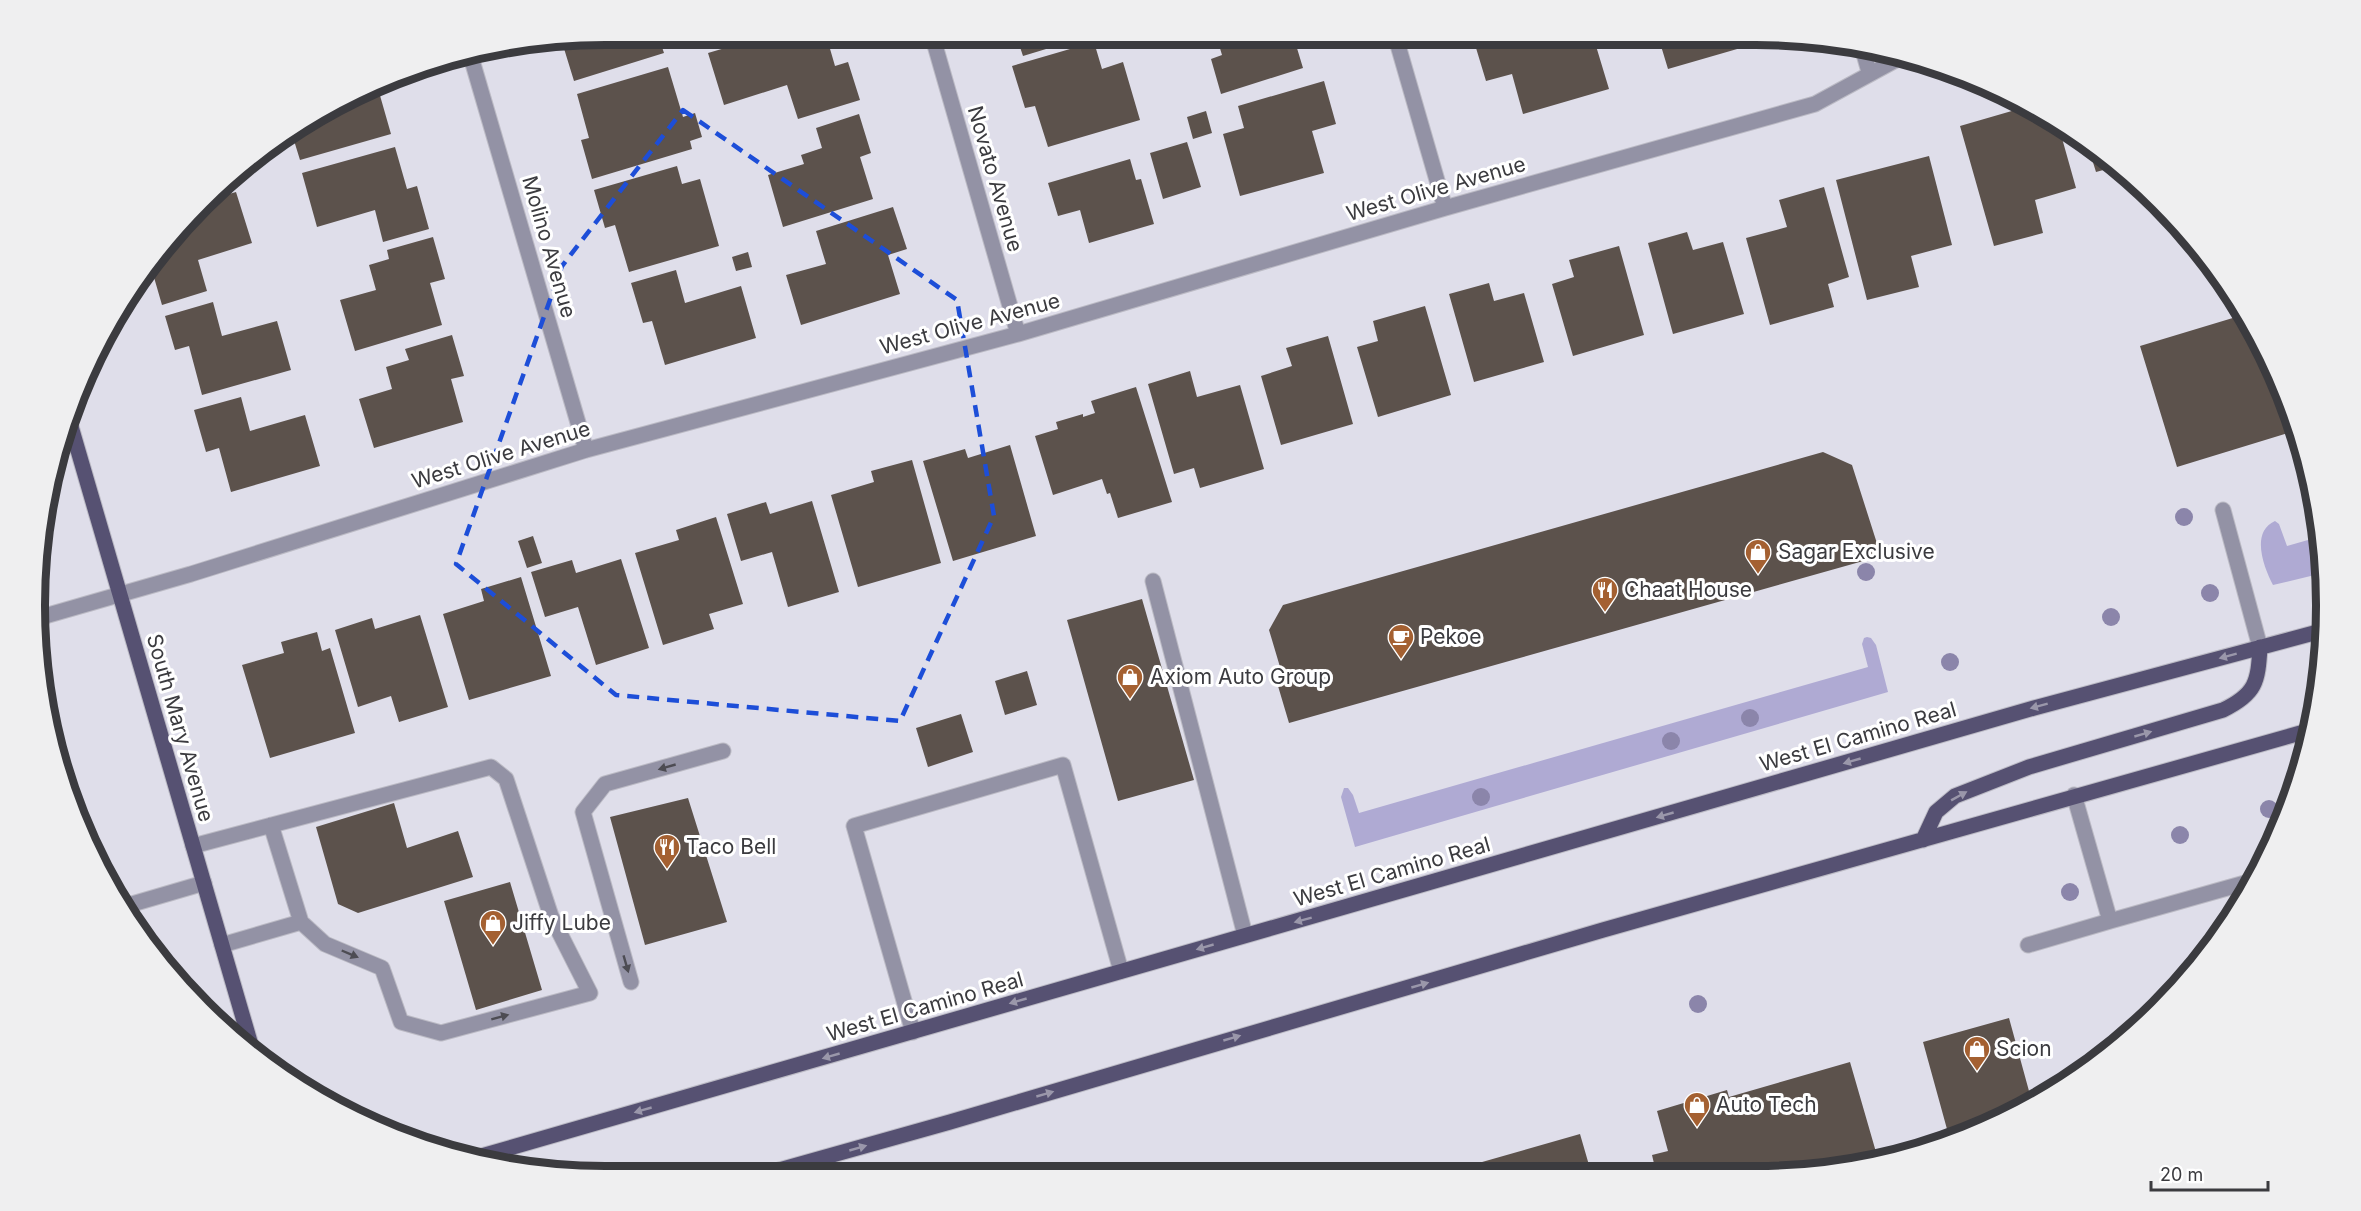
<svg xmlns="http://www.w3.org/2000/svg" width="2361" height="1211" font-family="Inter,sans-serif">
<rect width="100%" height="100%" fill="#dfdeea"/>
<path fill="#afaad3" d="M 2275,521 L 2279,524 L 2287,546 L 2322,536 L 2323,573 L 2273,585 C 2264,568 2250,532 2275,521 Z
M 1867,637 L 1871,638 L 1876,645 L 1888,692 L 1355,847 L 1341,797 L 1344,788 L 1348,788 L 1353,795 L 1359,813 L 1868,667 L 1862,644 L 1864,638 Z"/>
<path fill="#5c524c" d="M 606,34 L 658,35 L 664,53 L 574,81 L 562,42 Z
M 769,35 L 826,35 L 835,66 L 848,62 L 860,100 L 798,119 L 787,85 L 724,105 L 708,53 Z
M 1016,35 L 1089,35 L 1089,36 L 1023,56 Z
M 1216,35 L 1293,35 L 1303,68 L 1221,94 L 1211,59 L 1222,55 Z
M 1482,35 L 1593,36 L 1609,89 L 1523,114 L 1512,74 L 1486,81 L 1473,38 Z
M 1658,36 L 1749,36 L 1751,45 L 1668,69 Z
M 1094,42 L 1102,69 L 1123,62 L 1140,120 L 1048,147 L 1035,106 L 1025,108 L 1012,66 Z
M 668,67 L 683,117 L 695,113 L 702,137 L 690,141 L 692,149 L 592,179 L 581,140 L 589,138 L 577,94 Z
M 1324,81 L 1336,124 L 1312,131 L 1324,173 L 1240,196 L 1223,134 L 1244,128 L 1238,106 Z
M 386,84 L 388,90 L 379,92 L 391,134 L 300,160 L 292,134 Z
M 2029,106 L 2058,124 L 2076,188 L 2035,200 L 2043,233 L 1994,246 L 1960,126 Z
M 1206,111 L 1212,133 L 1193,139 L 1187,117 Z
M 859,114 L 871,153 L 860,157 L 873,199 L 783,227 L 768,175 L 804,164 L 801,155 L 822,148 L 816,128 Z
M 1187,142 L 1201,187 L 1163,199 L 1150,153 Z
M 2087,143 L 2103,153 L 2118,166 L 2096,172 Z
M 395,147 L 407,189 L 417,186 L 429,229 L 383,242 L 375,210 L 317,227 L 302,173 Z
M 1929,156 L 1952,245 L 1911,256 L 1919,287 L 1867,300 L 1836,180 Z
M 1130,159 L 1136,180 L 1141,179 L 1154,224 L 1089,243 L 1080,210 L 1058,216 L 1048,183 Z
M 677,166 L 682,184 L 700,179 L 719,246 L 629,272 L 615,225 L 605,228 L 594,190 Z
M 1824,187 L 1849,277 L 1828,284 L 1834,307 L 1770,325 L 1746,238 L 1787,227 L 1779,200 Z
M 236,192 L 252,243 L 198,260 L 207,291 L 162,305 L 151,267 L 161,262 L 159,258 L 215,198 Z
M 893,207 L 907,249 L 888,255 L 900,294 L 801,325 L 786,275 L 826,264 L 816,231 Z
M 1687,232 L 1693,250 L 1723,242 L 1744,314 L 1673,334 L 1648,243 Z
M 433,237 L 445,279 L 430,283 L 442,325 L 355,351 L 340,300 L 376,290 L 369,265 L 389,259 L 387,250 Z
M 1619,246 L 1644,335 L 1573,356 L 1552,284 L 1574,277 L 1569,260 Z
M 748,252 L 752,267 L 736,271 L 732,257 Z
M 676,270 L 685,303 L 741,286 L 756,338 L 665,365 L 652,321 L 643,323 L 631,283 Z
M 1489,283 L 1494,301 L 1524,293 L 1544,362 L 1474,382 L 1449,294 Z
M 213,302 L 222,336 L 277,321 L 291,370 L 202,395 L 189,346 L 175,350 L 165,316 Z
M 1425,306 L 1451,395 L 1378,417 L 1357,347 L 1378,341 L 1373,321 Z
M 2246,314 L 2298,430 L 2177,467 L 2140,346 Z
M 452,335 L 464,376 L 451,379 L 463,422 L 374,448 L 359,399 L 392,389 L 386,367 L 409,360 L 405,349 Z
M 1328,336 L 1353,424 L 1281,445 L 1261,376 L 1292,366 L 1286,348 Z
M 1190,371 L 1197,397 L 1240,385 L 1264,469 L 1200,488 L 1194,468 L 1174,474 L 1148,384 Z
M 1136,387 L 1172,502 L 1118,518 L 1110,493 L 1107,494 L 1102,479 L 1053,495 L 1035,436 L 1058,429 L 1056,422 L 1083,414 L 1083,417 L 1095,413 L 1091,401 Z
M 241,397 L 250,431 L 305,415 L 320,466 L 231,492 L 219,448 L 206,452 L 194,410 Z
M 1010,445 L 1036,536 L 953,561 L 923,461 L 965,449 L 968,458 Z
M 1823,452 L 1852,465 L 1881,556 L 1289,723 L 1278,686 L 1283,677 L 1269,630 L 1283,605 Z
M 912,460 L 941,563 L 858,587 L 831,495 L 874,482 L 871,471 Z
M 812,501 L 839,592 L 788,607 L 772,552 L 741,561 L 727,514 L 766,502 L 770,514 Z
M 716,517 L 743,604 L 709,614 L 714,629 L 663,645 L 635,553 L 679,540 L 676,530 Z
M 533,536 L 542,563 L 527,568 L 518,541 Z
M 621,559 L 649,648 L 596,665 L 578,607 L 545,617 L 531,572 L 572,560 L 576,573 Z
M 521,577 L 551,676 L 469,700 L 443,614 L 484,601 L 481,589 Z
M 1142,599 L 1194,780 L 1118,801 L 1067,620 Z
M 420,615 L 448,707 L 399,722 L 391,696 L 358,707 L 335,630 L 372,618 L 375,629 Z
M 317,632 L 322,651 L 330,648 L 355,733 L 270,758 L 242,665 L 284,653 L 281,642 Z
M 1027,671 L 1037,705 L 1005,715 L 995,681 Z
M 961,714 L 973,752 L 928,767 L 916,728 Z
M 688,798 L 727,922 L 645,945 L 610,817 Z
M 394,803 L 407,848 L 458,831 L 473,877 L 358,913 L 338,904 L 316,827 Z
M 510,882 L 542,990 L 476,1010 L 444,901 Z
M 2009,1018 L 2032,1102 L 1974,1133 L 1950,1140 L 1923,1042 Z
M 1850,1062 L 1878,1159 L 1830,1172 L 1656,1172 L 1652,1155 L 1668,1151 L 1657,1111 L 1727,1090 L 1729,1097 Z
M 1580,1134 L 1591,1172 L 1447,1173 L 1447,1172 Z
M 1440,1163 L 1443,1173 L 1410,1173 L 1410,1172 Z"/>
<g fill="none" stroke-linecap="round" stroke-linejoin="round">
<g stroke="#bbbac4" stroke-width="17">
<path id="minor" d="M 932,35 L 1018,334
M 1395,35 L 1445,208
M 1862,47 L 1869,72
M 471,57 L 586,450
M 2223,510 L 2260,647
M 1153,581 L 1245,935
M 38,618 L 191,574 L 586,450 L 1018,334 L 1445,208 L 1815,104 L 1905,55
M 2074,795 L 2110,921 L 2252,881
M 193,846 L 491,767 L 506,779 L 551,916 L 590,993 L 441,1033 L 401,1022 L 382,968 L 325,944 L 301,922 L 271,825
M 122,907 L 204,883
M 222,945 L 301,922
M 2028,945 L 2110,921
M 631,982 L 583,812 L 605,784 L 723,751
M 913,1032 L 854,826 L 1063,765 L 1121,971"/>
</g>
<g stroke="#bbbac4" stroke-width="17">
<path id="major" d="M 70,423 L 251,1045
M 1923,840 L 1936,812 L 1955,796 L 2029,767 L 2223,710 C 2256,694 2258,682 2260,647
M 471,1159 L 2034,708 L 2325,630
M 761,1175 L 950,1122 L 1603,930 L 2311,730"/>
</g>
<use href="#minor" stroke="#9392a5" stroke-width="15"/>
<use href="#major" stroke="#565172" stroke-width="15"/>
</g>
<g fill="#8b85aa">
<circle cx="2184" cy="517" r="9"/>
<circle cx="1866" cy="572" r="9"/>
<circle cx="2210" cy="593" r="9"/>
<circle cx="2111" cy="617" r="9"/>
<circle cx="1950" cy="662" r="9"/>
<circle cx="1750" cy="718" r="9"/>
<circle cx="1671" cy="741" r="9"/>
<circle cx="1481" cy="797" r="9"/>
<circle cx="2269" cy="809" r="9"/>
<circle cx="2180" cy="835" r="9"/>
<circle cx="2070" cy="892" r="9"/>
<circle cx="1698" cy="1004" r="9"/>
</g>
<defs><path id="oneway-solid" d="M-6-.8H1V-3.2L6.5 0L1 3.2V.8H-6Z" transform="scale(1.5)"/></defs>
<g fill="#9a97aa">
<use href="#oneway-solid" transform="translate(2228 656) rotate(165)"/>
<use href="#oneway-solid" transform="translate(2039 706) rotate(165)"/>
<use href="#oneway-solid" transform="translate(2143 734) rotate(-16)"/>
<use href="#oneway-solid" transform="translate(1852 761) rotate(164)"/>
<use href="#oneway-solid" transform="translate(1959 796) rotate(-29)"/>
<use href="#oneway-solid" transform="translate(1665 815) rotate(164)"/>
<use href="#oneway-solid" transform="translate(1303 920) rotate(165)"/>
<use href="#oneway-solid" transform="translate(1205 947) rotate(164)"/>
<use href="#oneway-solid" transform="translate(1420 985) rotate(-16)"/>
<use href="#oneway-solid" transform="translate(1018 1001) rotate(164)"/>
<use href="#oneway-solid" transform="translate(1232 1038) rotate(-16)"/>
<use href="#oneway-solid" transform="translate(831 1056) rotate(164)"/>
<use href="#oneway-solid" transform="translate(1045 1094) rotate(-16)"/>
<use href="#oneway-solid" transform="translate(643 1110) rotate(164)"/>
<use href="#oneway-solid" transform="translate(858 1148) rotate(-16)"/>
</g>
<g fill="#4d4c53">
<use href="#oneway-solid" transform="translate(667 767) rotate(164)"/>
<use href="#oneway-solid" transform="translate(350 954) rotate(23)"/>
<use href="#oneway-solid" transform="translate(626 964) rotate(74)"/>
<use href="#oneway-solid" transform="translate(500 1017) rotate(-15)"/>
</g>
<path fill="none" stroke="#1d4ed8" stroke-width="4.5" stroke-dasharray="12 8" stroke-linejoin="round" d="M 683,110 L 957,300 L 994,516 L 900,721 L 616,695 L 456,564 L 562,266 Z"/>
<defs>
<g id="shop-pin" transform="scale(1.35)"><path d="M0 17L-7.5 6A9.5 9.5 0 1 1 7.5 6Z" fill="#a46031" stroke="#fff"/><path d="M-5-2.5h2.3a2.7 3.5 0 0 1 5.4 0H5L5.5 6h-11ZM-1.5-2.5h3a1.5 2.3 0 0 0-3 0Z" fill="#fff"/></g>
<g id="restaurant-pin" transform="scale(1.35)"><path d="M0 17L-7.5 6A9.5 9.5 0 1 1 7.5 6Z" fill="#a46031" stroke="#fff"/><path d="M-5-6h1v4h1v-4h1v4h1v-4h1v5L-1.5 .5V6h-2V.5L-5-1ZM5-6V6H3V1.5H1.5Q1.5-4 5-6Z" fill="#fff"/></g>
<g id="cafe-pin" transform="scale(1.35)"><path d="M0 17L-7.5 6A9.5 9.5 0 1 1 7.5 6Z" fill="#a46031" stroke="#fff"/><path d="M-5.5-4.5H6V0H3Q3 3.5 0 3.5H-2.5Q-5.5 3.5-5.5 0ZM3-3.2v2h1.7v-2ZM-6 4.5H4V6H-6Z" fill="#fff"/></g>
</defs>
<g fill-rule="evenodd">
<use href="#shop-pin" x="1758" y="552"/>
<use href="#restaurant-pin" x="1605" y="590"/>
<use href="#cafe-pin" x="1401" y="637"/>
<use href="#shop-pin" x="1130" y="677"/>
<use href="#restaurant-pin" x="667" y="847"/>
<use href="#shop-pin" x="493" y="923"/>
<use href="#shop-pin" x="1977" y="1049"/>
<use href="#shop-pin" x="1697" y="1105"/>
</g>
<g text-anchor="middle" stroke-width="6" stroke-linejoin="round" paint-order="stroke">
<g font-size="21" fill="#3b3b3f" stroke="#fff">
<text transform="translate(995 179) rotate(74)" y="7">Novato Avenue</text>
<text transform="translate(1436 189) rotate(-16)" y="7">West Olive Avenue</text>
<text transform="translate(549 247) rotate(74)" y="7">Molino Avenue</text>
<text transform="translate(970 324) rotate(-15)" y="7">West Olive Avenue</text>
<text transform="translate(501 455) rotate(-17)" y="7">West Olive Avenue</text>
<text transform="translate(180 728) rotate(74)" y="7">South Mary Avenue</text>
<text transform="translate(1858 737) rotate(-16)" y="7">West El Camino Real</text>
<text transform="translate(1392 872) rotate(-16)" y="7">West El Camino Real</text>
<text transform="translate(925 1007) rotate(-16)" y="7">West El Camino Real</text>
</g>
<g font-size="21" fill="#3b3b3f" stroke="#fff" text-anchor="start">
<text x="1778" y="559">Sagar Exclusive</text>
<text x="1624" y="597">Chaat House</text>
<text x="1420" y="644">Pekoe</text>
<text x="1150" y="684">Axiom Auto Group</text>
<text x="686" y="854">Taco Bell</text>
<text x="512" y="930">Jiffy Lube</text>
<text x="1996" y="1056">Scion</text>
<text x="1716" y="1112">Auto Tech</text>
</g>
</g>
<path d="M0 0H2361V1211H0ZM605 45H1756A560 560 0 0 1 2316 605V606A560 560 0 0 1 1756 1166H605A560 560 0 0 1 45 606V605A560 560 0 0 1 605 45Z" fill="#efeff0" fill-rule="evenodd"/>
<path fill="none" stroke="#3b3b3f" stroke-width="8" d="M605 45H1756A560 560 0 0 1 2316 605V606A560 560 0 0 1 1756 1166H605A560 560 0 0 1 45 606V605A560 560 0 0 1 605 45Z"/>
<path d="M2151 1181v9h117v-9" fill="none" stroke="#3b3b3f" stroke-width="3"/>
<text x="2160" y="1181" font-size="18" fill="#3b3b3f" stroke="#ffffff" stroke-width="4.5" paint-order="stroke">20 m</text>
</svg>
